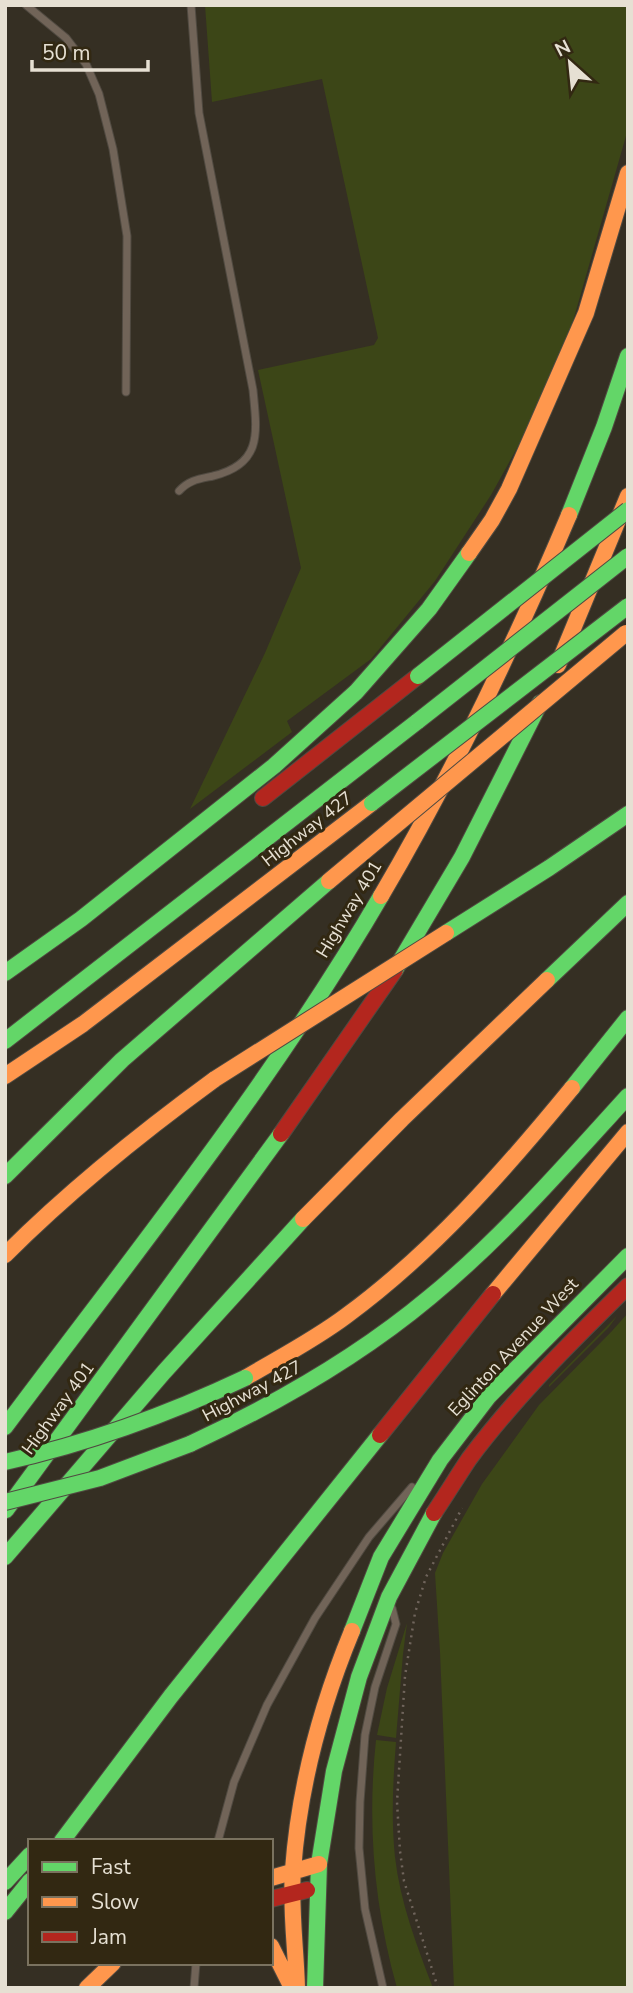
<svg xmlns="http://www.w3.org/2000/svg" width="633" height="1993" font-family="'Nunito Sans',sans-serif">
<rect width="100%" height="100%" fill="#352f23"/>
<path fill="#3c4617" d="M 205,5 L 628,5 L 628,129 L 569,335 L 532,421 L 491,495 L 435,581 L 371,659 L 287,721 L 292,732 L 190,809 L 265,653 L 301,568 L 258,370 L 374,345 L 378,338 L 322,79 L 212,102 Z
M 628,1313 L 628,1988 L 454,1988 L 440,1652 L 435,1573 L 443,1553 L 482,1484 L 539,1405 L 612,1331 Z
M 617,1316 L 609,1327 L 549,1387 L 549,1385 Z
M 407,1623 L 403,1654 L 396,1738 L 377,1735 L 387,1688 Z
M 376,1740 L 396,1742 C 393,1780 391,1819 395,1857 C 400,1902 417,1946 433,1988 L 397,1988 C 374,1906 367,1824 376,1740 Z"/>
<g fill="none" stroke-linecap="round" stroke-linejoin="round">
<g stroke="#504a41" stroke-width="9">
<path id="lane" d="M 26,5 L 66,38 L 86,64 L 99,94 L 113,149 L 127,236 L 126,392
M 179,491 C 189,480 199,479 213,476 C 263,464 257,432 253,390 L 199,113 L 191,5
M 218,1841 L 234,1782 L 267,1705 L 315,1618 L 369,1537 L 412,1487
M 194,1988 L 196,1963
M 383,1988 L 365,1909 L 359,1848 L 360,1802 L 365,1735 L 375,1687 L 396,1624 L 392,1608"/>
</g>
<g stroke="#504a41" stroke-width="18">
<path id="fast" d="M 569,515 L 604,427 L 628,356
M 446,933 L 549,868 L 628,814
M 395,970 L 462,857 L 540,703
M 5,973 L 81,919 L 274,766 L 356,692 L 429,609 L 469,553
M 547,980 L 628,903
M 5,1041 L 418,721
M 572,1088 L 628,1018
M 5,1176 L 122,1060 L 329,881
M 5,1427 C 134,1254 272,1083 381,896
M 190,1444 C 276,1404 357,1358 430,1297 C 503,1237 565,1165 628,1096
M 6,1510 L 281,1134
M 5,1557 L 164,1372 L 303,1219
M 352,1631 L 381,1557 L 440,1460 L 489,1396 L 628,1256
M 62,1841 L 171,1696 L 380,1435
M 5,1882 L 30,1855
M 5,1912 L 30,1881
M 315,1988 L 319,1864 L 334,1771 L 359,1677 L 389,1597 L 434,1513"/>
</g>
<g stroke="#504a41" stroke-width="18">
<path id="slow" d="M 469,553 L 492,520 L 509,489 L 586,313 L 628,173
M 558,665 L 628,496
M 381,896 C 453,774 514,645 569,515
M 5,1076 L 83,1024 L 372,803
M 303,1219 L 402,1119 L 547,980
M 5,1255 C 70,1190 141,1133 215,1079
M 493,1294 L 628,1132
M 245,1378 C 279,1358 314,1340 346,1316 C 432,1253 504,1171 572,1088
M 271,1878 L 319,1864
M 271,1946 L 292,1988
M 87,1988 L 113,1963
M 297,1988 C 296,1949 290,1908 293,1870 C 299,1788 321,1706 352,1631"/>
</g>
<g stroke="#504a41" stroke-width="18">
<path id="jam" d="M 263,798 L 418,676
M 281,1134 L 395,970
M 380,1435 L 493,1294
M 434,1513 C 446,1495 457,1477 469,1459 C 516,1396 572,1341 628,1286
M 271,1899 L 307,1890"/>
</g>
<path stroke="#70655c" stroke-width="2.5" stroke-dasharray="2 5" stroke-linecap="butt" d="M 438,1988 L 404,1881 L 400,1851 L 397,1802 L 405,1676 L 415,1613 L 426,1577 L 462,1508"/>
<use href="#lane" stroke="#716458" stroke-width="7"/>
<use href="#fast" stroke="#63d668" stroke-width="16"/>
<use href="#slow" stroke="#ff974d" stroke-width="16"/>
<use href="#jam" stroke="#b3261e" stroke-width="16"/>
<g stroke="#504a41" stroke-width="18" stroke-linecap="butt">
<path id="fast-bridge" d="M 418,676 L 628,510
M 418,721 L 628,556
M 372,803 L 628,606
M 5,1462 C 89,1443 167,1415 245,1378
M 5,1502 L 100,1478 L 190,1444"/>
</g>
<g stroke="#504a41" stroke-width="18" stroke-linecap="butt">
<path id="slow-bridge" d="M 329,881 L 626,633
M 215,1079 L 446,933"/>
</g>
<use href="#fast-bridge" stroke="#63d668" stroke-width="16"/>
<use href="#slow-bridge" stroke="#ff974d" stroke-width="16"/>
</g>
<g text-anchor="middle" stroke-width="6" stroke-linejoin="round" paint-order="stroke">
<g font-size="18" fill="#e6e0d3" stroke="#322812">
<text transform="translate(307 829) rotate(-38)" y="6">Highway 427</text>
<text transform="translate(349 909) rotate(-59)" y="6">Highway 401</text>
<text transform="translate(513 1347) rotate(-47)" y="6">Eglinton Avenue West</text>
<text transform="translate(252 1391) rotate(-28)" y="6">Highway 427</text>
<text transform="translate(58 1408) rotate(-54)" y="6">Highway 401</text>
</g>
</g>
<rect width="633" height="1993" fill="none" stroke="#e6e0d3" stroke-width="14"/>
<rect x="28" y="1839" width="245" height="126" fill="#322812" stroke="#7a725f" stroke-width="2"/>
<rect x="42" y="1862" width="35" height="10" fill="#63d668" stroke="#7a725f" stroke-width="2"/>
<text x="91" y="1874" font-size="21" fill="#e6e0d3">Fast</text>
<rect x="42" y="1897" width="35" height="10" fill="#ff974d" stroke="#7a725f" stroke-width="2"/>
<text x="91" y="1909" font-size="21" fill="#e6e0d3">Slow</text>
<rect x="42" y="1932" width="35" height="10" fill="#b3261e" stroke="#7a725f" stroke-width="2"/>
<text x="91" y="1944" font-size="21" fill="#e6e0d3">Jam</text>
<g transform="translate(570 63) rotate(333)" stroke="#322812" stroke-width="5" paint-order="stroke">
<path d="M0-5L12 26L0 18L-12 26Z" fill="#e6e0d3"/>
<text y="-10" font-size="19" font-weight="bold" text-anchor="middle" fill="#e6e0d3">N</text>
</g>
<path d="M32 60v10h116v-10" fill="none" stroke="#e6e0d3" stroke-width="3.5"/>
<text x="42" y="60" font-size="21" fill="#e6e0d3" stroke="#322812" stroke-width="5" paint-order="stroke">50 m</text>
</svg>
